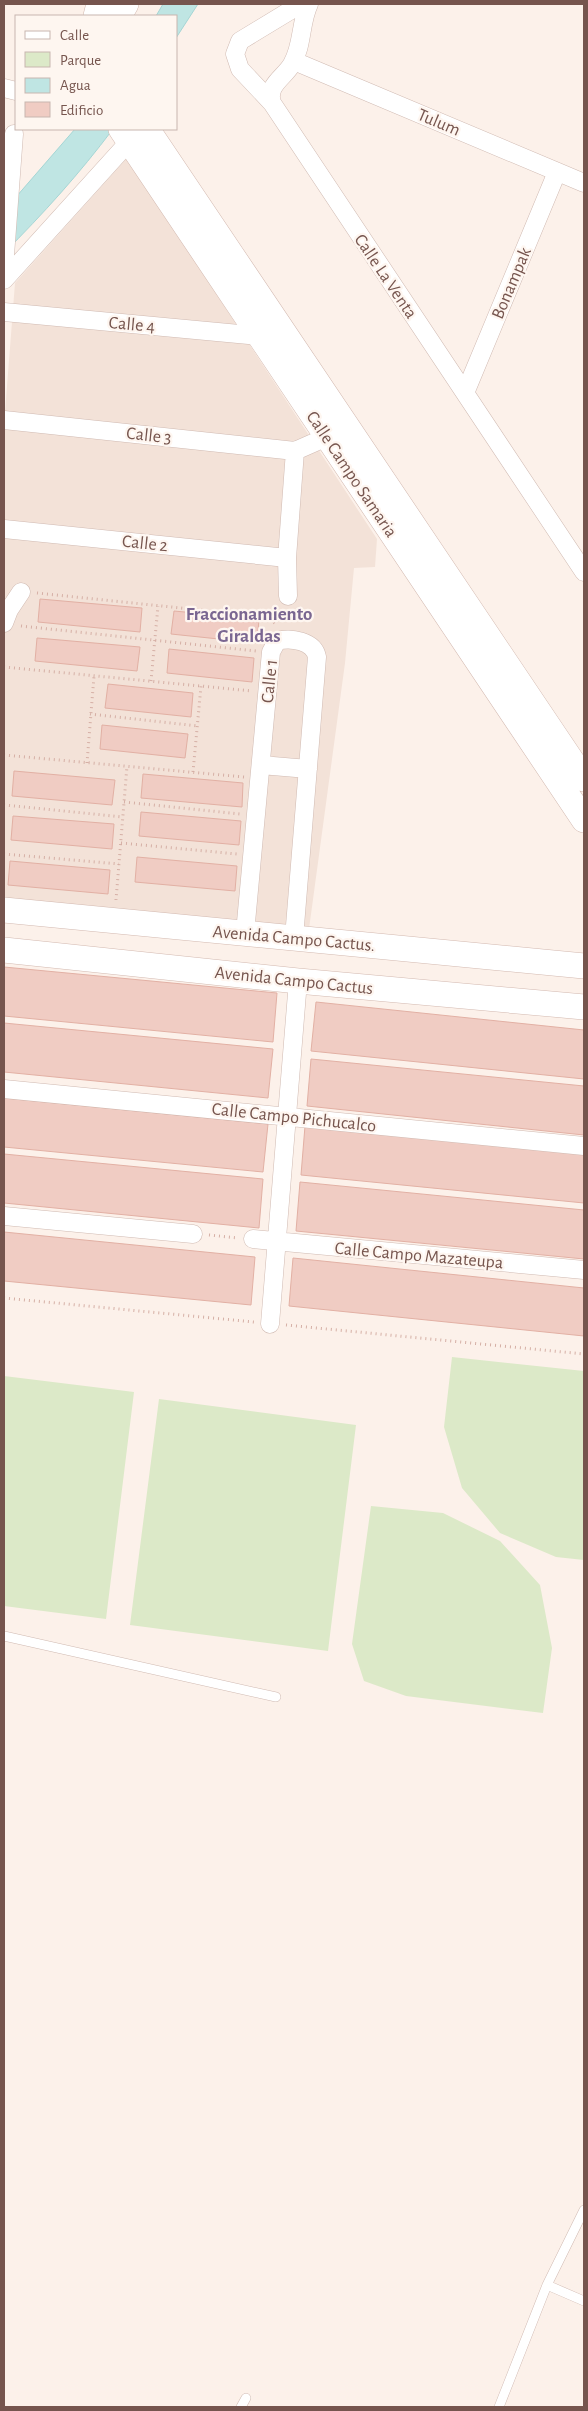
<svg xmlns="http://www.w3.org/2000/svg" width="588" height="2411" font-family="'Alegreya Sans',sans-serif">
<rect width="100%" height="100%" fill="#fcf1ea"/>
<path fill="#f3e2d8" d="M 127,158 L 377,539 L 375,567 L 354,568 L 345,663 L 309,929 L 4,898 L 4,425 L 15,283 Z"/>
<path fill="#dce9c8" d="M 452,1357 L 584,1371 L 584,1560 L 556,1557 L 500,1533 L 462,1488 L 444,1427 Z
M 4,1376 L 134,1392 L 106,1619 L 4,1606 Z
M 159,1399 L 356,1425 L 328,1651 L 130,1625 Z
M 371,1506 L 443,1513 L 500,1541 L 540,1585 L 552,1648 L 543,1713 L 406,1696 L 364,1681 L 352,1644 Z"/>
<path fill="#bfe5e3" stroke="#a5d6d5" d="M 163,4 L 198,4 L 176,38 L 176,16 L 156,16 Z
M 75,129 L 113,129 C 80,173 43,214 4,253 L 16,197 Z"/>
<path fill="#f0ccc3" stroke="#e2b0a4" d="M 40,599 L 142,608 L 140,632 L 38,622 Z
M 174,611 L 259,619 L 257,643 L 171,634 Z
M 37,638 L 140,647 L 137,671 L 35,661 Z
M 169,649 L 254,658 L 252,682 L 167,673 Z
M 108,684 L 193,693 L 191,717 L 105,708 Z
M 102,725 L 188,734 L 185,758 L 100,749 Z
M 14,771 L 115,780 L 112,805 L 12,796 Z
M 143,774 L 243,783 L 242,807 L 141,798 Z
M 141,812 L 241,821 L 239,845 L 139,836 Z
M 13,816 L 114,824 L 112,849 L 11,840 Z
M 137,857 L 237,866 L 235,891 L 135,882 Z
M 10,861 L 110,870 L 108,894 L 8,885 Z
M 4,967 L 277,993 L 273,1042 L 4,1016 Z
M 316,1002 L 584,1030 L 584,1079 L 311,1051 Z
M 4,1023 L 273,1049 L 268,1098 L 4,1072 Z
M 311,1059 L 584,1086 L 584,1135 L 307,1106 Z
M 4,1098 L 268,1124 L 263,1172 L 4,1147 Z
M 305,1126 L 584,1153 L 584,1203 L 301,1175 Z
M 4,1154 L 263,1179 L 259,1228 L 4,1203 Z
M 300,1182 L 584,1210 L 584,1259 L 296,1231 Z
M 4,1232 L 255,1257 L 251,1305 L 4,1281 Z
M 293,1258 L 584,1288 L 584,1336 L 289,1306 Z"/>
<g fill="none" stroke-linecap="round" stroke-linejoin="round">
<g stroke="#d0bab2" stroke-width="10">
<path id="lane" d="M 4,1636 L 276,1697
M 547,2285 L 584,2301
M 241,2407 L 246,2398
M 499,2407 L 547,2285 L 584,2210"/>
</g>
<g stroke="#d0bab2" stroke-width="19">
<path id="street" d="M 301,4 L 240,41 L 235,54 L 240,69 L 272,103 L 584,572
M 294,61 L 584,183
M 4,88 L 16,91
M 272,103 C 266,85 285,77 292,64 C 303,45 300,23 309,4
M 4,269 L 14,134
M 4,280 L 136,134
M 4,312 L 260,336
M 465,393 L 557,172
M 4,420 L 295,451 L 338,432
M 4,529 L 287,558
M 288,596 L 287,558 L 295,451
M 4,623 L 9,610 L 21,592
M 261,765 L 308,769
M 245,933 L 271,652 L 277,641 C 291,637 314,641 317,657 L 294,938
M 4,1089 L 584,1146
M 4,1216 L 193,1234
M 253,1239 L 584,1270
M 270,1324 L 298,981"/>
</g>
<g stroke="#d3b9b0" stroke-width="26">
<path id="secondary" d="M 96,16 L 99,4
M 119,16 L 126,4
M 121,129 L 584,820
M 147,129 L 584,779
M 4,910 L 584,966
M 4,950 L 298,981 L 584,1007"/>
</g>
<path stroke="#d5afa5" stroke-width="3" stroke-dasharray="1 4" stroke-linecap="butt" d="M 37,593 L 267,617 L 276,624
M 21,626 L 256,651
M 4,667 L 252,691
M 151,681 L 158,606
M 90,714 L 198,726
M 4,755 L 244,777
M 87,763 L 94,676
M 193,772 L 201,686
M 124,802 L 240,814
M 4,805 L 123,817
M 121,843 L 237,854
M 4,854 L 119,864
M 116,900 L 127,766
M 209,1235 L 238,1238
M 4,1298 L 254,1322
M 286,1325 L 584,1354"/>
<use href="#lane" stroke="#fff" stroke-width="9"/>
<use href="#street" stroke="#fff" stroke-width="18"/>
<use href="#secondary" stroke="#fff" stroke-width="25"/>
</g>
<g text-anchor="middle" stroke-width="4.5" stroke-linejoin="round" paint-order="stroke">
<g font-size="18" fill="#76554e" stroke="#fef6f0">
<text transform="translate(439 122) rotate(23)" y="6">Tulum</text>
<text transform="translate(386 276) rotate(56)" y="6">Calle La Venta</text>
<text transform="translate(511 283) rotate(-67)" y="6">Bonampak</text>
<text transform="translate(132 324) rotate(5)" y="6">Calle 4</text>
<text transform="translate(149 435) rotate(6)" y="6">Calle 3</text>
<text transform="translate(352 474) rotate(56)" y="6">Calle Campo Samaria</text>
<text transform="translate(145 543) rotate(6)" y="6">Calle 2</text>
<text transform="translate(269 681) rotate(-84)" y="6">Calle 1</text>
<text transform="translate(294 938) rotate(5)" y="6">Avenida Campo Cactus.</text>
<text transform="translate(294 980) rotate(6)" y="6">Avenida Campo Cactus</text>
<text transform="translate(294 1117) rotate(6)" y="6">Calle Campo Pichucalco</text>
<text transform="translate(419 1255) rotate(5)" y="6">Calle Campo Mazateupa</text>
</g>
<g font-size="19" font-weight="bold" fill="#7a6691" stroke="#fef6f0">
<text x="249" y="620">Fraccionamiento<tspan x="249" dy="22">Giraldas</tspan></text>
</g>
</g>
<rect width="588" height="2411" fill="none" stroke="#76554e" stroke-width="10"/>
<rect x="15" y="15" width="162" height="115" fill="#fef6f0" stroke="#c8b6af"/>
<rect x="25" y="31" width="25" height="8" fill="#ffffff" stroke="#c8b6af"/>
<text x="60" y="40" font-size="15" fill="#76554e">Calle</text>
<rect x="25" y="52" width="25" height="15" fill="#dce9c8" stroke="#c8b6af"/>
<text x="60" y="65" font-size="15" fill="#76554e">Parque</text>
<rect x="25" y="78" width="25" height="15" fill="#bfe5e3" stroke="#c8b6af"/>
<text x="60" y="90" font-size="15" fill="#76554e">Agua</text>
<rect x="25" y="102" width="25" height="15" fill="#f0ccc3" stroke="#c8b6af"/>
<text x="60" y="115" font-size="15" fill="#76554e">Edificio</text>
</svg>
